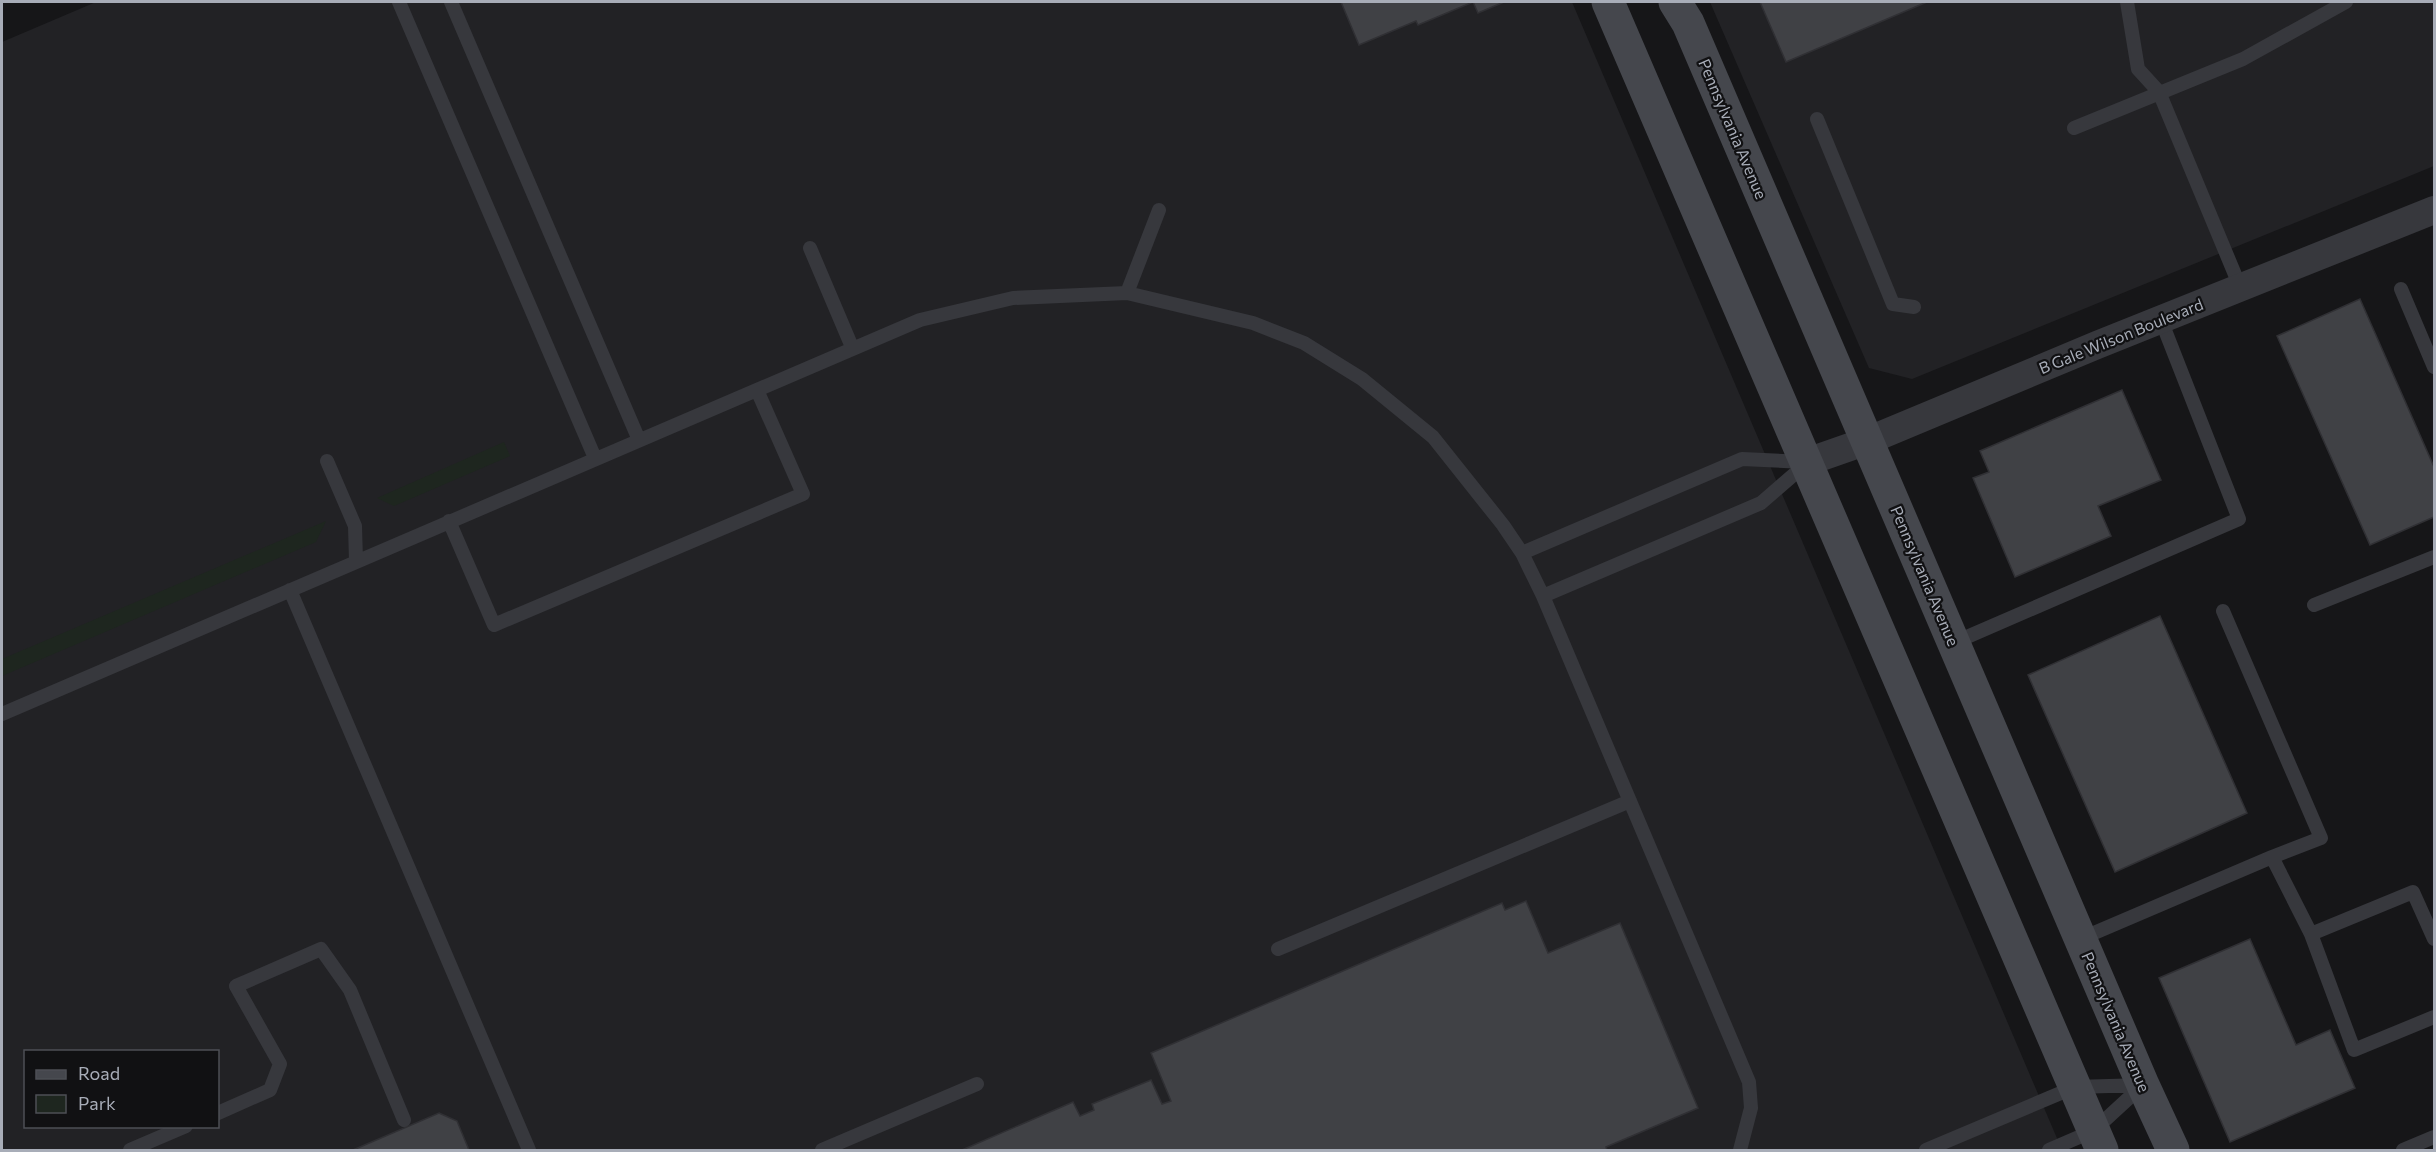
<svg xmlns="http://www.w3.org/2000/svg" width="2436" height="1152" font-family="Commissioner,sans-serif">
<rect width="100%" height="100%" fill="#161618"/>
<path fill="#222225" fill-rule="evenodd" d="M 96,2 L 1572,2 L 2062,1150 L 2,1150 L 2,42 ZM 26,1052 L 218,1052 L 218,1126 L 26,1126 Z
M 1710,2 L 2434,2 L 2434,166 L 1912,379 L 1869,368 Z"/>
<path fill="#1e261f" d="M 504,442 L 510,456 L 394,506 L 377,498 Z
M 326,521 L 316,542 L 2,676 L 2,659 Z"/>
<path fill="#404145" stroke="#303034" stroke-width="1.5" d="M 1341,2 L 1504,2 L 1478,13 L 1473,2 L 1418,25 L 1416,21 L 1359,45 Z
M 1760,2 L 1927,2 L 1786,62 Z
M 2360,299 L 2434,467 L 2434,517 L 2370,545 L 2277,336 Z
M 2122,390 L 2161,480 L 2098,506 L 2111,536 L 2015,577 L 1973,478 L 1989,472 L 1980,451 Z
M 2160,616 L 2247,813 L 2115,872 L 2028,675 Z
M 1526,901 L 1548,953 L 1620,923 L 1698,1108 L 1606,1147 L 1607,1150 L 962,1150 L 1073,1102 L 1080,1116 L 1094,1110 L 1092,1104 L 1151,1080 L 1162,1104 L 1171,1101 L 1151,1053 L 1502,903 L 1505,910 Z
M 2250,939 L 2296,1045 L 2330,1030 L 2355,1088 L 2230,1142 L 2159,978 Z
M 439,1113 L 457,1121 L 469,1150 L 353,1150 Z"/>
<g fill="none" stroke-linecap="round" stroke-linejoin="round">
<path stroke="#37383d" stroke-width="14" d="M 399,2 L 595,458
M 451,2 L 639,440
M 2127,2 L 2138,69 L 2159,92 L 2241,289
M 1817,119 L 1893,304 L 1914,307
M 2074,128 L 2243,59 L 2346,2
M 810,248 L 852,347
M 2401,289 L 2434,367
M 1127,293 L 1159,210
M 327,461 L 355,526 L 356,561
M 449,521 L 494,625 L 803,494 L 757,390
M 1522,553 L 1742,459 L 1805,462
M 290,590 L 529,1150
M 1543,596 L 1761,503 L 1806,464
M 2314,605 L 2434,557
M 2223,611 L 2321,838 L 2272,857
M 1953,643 L 2239,519 L 2161,320
M 2,714 L 920,320 L 1013,298 L 1127,293 L 1253,323 L 1304,343 L 1362,379 L 1433,437 L 1503,525 L 1522,553 L 1543,596 L 1749,1082 L 1751,1108 L 1740,1150
M 2311,934 L 2413,892 L 2434,939
M 2080,939 L 2272,857 L 2311,934 L 2354,1050 L 2434,1017
M 1278,949 L 1630,801
M 218,1113 L 270,1090 L 280,1064 L 236,986 L 321,949 L 350,990 L 404,1120
M 130,1150 L 186,1126
M 822,1150 L 977,1084
M 1926,1150 L 2075,1087 L 2143,1085
M 2049,1150 L 2093,1131 L 2143,1085
M 2403,1150 L 2434,1137"/>
<path stroke="#37383d" stroke-width="28" d="M 1807,462 L 1867,441 L 2097,345 L 2434,210"/>
<path stroke="#45474d" stroke-width="33" d="M 1608,2 L 2102,1150
M 1675,2 L 1688,23 L 2143,1085 L 2173,1150"/>
</g>
<g text-anchor="middle" stroke-width="4.5" stroke-linejoin="round" paint-order="stroke">
<g font-size="16" fill="#a8adb8" stroke="#111113">
<text transform="translate(1733 129) rotate(67)" y="6">Pennsylvania Avenue</text>
<text transform="translate(2121 336) rotate(-22)" y="6">B Gale Wilson Boulevard</text>
<text transform="translate(1925 576) rotate(67)" y="6">Pennsylvania Avenue</text>
<text transform="translate(2116 1022) rotate(67)" y="6">Pennsylvania Avenue</text>
</g>
</g>
<rect width="2436" height="1152" fill="none" stroke="#a8adb8" stroke-width="6"/>
<rect x="24" y="1050" width="195" height="78" fill="#111113" stroke="#4d4f55" stroke-width="1.5"/>
<rect x="36" y="1070" width="30" height="9" fill="#45474d" stroke="#4d4f55" stroke-width="1.5"/>
<text x="78" y="1080" font-size="18" fill="#a8adb8">Road</text>
<rect x="36" y="1095" width="30" height="18" fill="#1e261f" stroke="#4d4f55" stroke-width="1.5"/>
<text x="78" y="1110" font-size="18" fill="#a8adb8">Park</text>
</svg>
